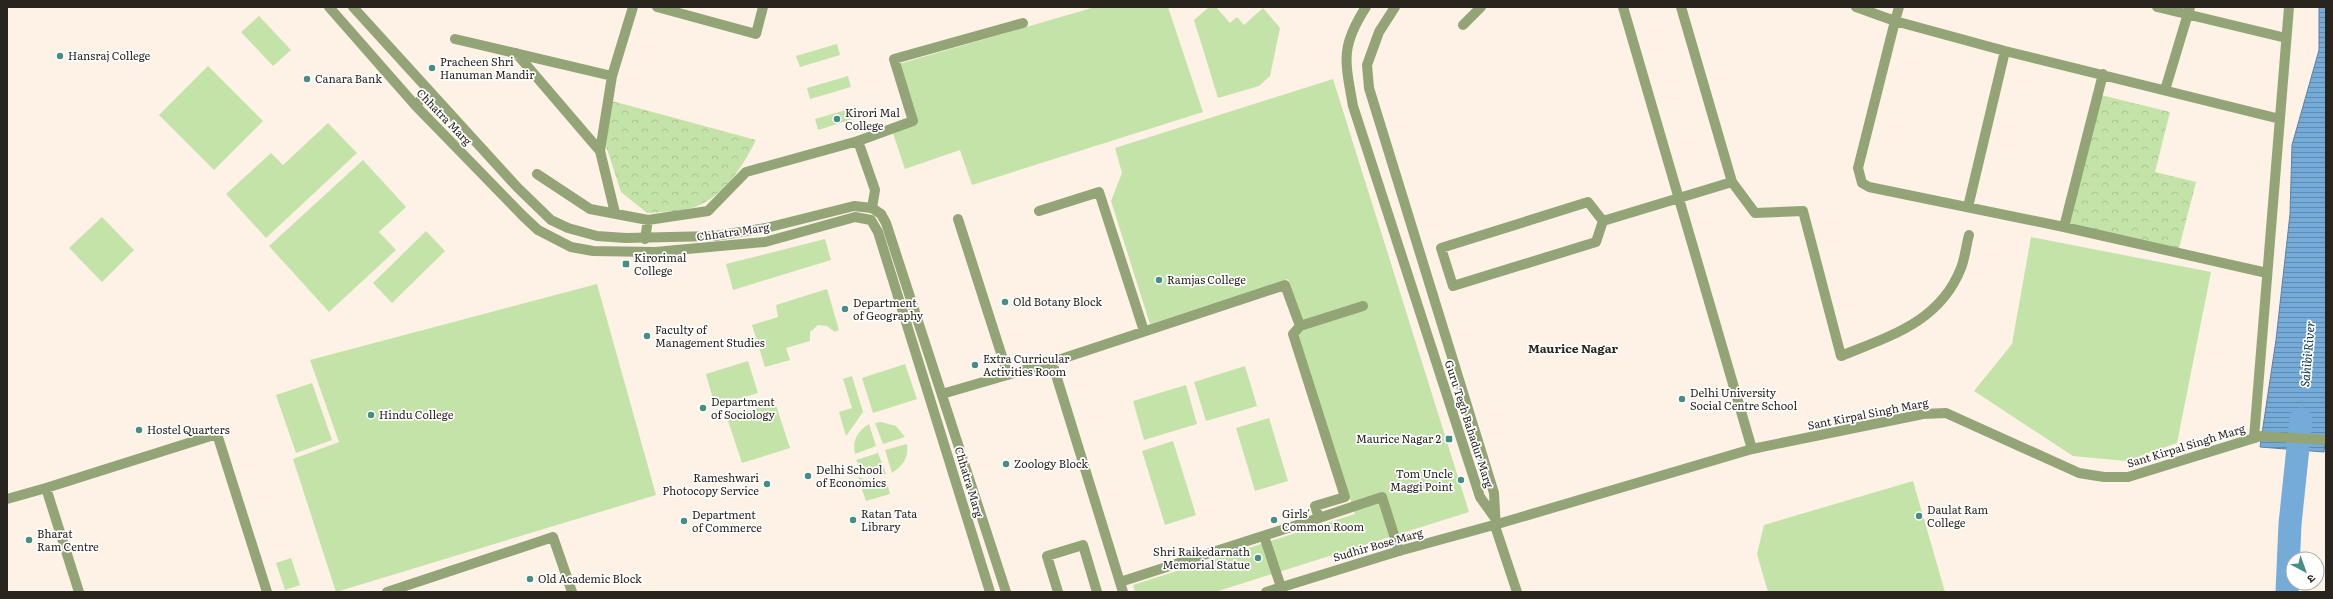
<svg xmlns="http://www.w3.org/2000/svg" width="2333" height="599" font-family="Literata,'Noto Sans Devanagari',serif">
<defs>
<pattern id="park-crowns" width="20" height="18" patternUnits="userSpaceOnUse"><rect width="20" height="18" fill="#c4e3a9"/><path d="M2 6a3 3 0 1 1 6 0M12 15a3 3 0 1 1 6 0" fill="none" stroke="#a9c391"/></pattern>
<pattern id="water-rules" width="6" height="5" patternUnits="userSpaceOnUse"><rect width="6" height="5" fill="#75abd9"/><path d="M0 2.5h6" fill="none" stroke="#608baf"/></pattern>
</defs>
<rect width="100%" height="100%" fill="#fef1e5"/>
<path fill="#c4e3a9" d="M 1095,7 L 1168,7 L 1203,112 L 972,185 L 960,150 L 905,169 L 893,133 L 917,124 L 899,64 Z
M 1209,7 L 1216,7 L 1230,23 L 1237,17 L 1244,25 L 1263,8 L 1280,28 L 1270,76 L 1259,86 L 1218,98 L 1194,20 Z
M 259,16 L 291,50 L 273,66 L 241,32 Z
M 837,44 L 840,55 L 800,67 L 796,56 Z
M 208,66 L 263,121 L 214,170 L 159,115 Z
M 848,76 L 851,87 L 810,99 L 807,88 Z
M 1333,79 L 1469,512 L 1215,592 L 1135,592 L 1133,585 L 1355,514 L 1297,332 L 1304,329 L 1288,279 L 1150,324 L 1111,201 L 1122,173 L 1115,148 Z
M 856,107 L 859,117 L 818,130 L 815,119 Z
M 328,123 L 357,153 L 266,238 L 226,194 L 271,153 L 283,165 Z
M 363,160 L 406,207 L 379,232 L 396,250 L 329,312 L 269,246 Z
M 102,217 L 134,250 L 102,282 L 69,248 Z
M 426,231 L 445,251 L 392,303 L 373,283 Z
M 2031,237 L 2211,272 L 2177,443 L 2126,461 L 2073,456 L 1974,391 L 2012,344 Z
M 825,239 L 831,260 L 733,290 L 726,264 Z
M 597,284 L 656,495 L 336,592 L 293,459 L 339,442 L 310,360 Z
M 827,289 L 839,330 L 835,332 L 827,326 L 818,325 L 810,332 L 810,341 L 786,348 L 790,360 L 765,367 L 752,325 L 778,317 L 776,305 Z
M 748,361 L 758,393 L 715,406 L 706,374 Z
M 905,364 L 917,399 L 873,413 L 862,378 Z
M 1245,366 L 1257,406 L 1206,421 L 1194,382 Z
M 852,376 L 863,412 L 846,436 L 839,412 L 852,408 L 843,379 Z
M 312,383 L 332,440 L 296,453 L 276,395 Z
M 1186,385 L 1197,424 L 1144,440 L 1133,401 Z
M 775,402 L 790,448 L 742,463 L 727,418 Z
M 1269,418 L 1288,481 L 1255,491 L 1236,428 Z
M 881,422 L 896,426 L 905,437 L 883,444 L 875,423 Z
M 869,424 L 876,446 L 855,454 C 852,440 858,431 869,424 Z
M 1173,441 L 1196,515 L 1165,525 L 1142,451 Z
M 907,444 C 909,457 903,466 892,473 L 885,450 Z
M 878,453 L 886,474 C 872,477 863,471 856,460 Z
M 858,477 L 888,486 L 890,494 L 866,501 Z
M 1913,481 L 1945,592 L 1768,592 L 1757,554 L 1764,525 Z
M 291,558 L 300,585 L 285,590 L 276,563 Z"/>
<path fill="url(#park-crowns)" d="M 2101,95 L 2170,112 L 2155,172 L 2196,182 L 2178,252 L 2068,225 Z
M 612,101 L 756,140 C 742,168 721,202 687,209 C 674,212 660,212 647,213 L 621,192 L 606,146 Z"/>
<path fill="url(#water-rules)" stroke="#5e82a1" d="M 2319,7 L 2326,7 L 2326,432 L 2324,452 L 2260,447 L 2276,340 L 2290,214 L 2292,145 L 2319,50 Z"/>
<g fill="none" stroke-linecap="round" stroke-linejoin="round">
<path stroke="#75abd9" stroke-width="23" d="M 2287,592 L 2290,524 L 2301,419"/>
<path stroke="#93a476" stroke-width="10" d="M 657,7 L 756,34 L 763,7
M 1623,7 L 1752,449
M 1856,7 L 1895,21 L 1899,7
M 2157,7 L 2286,38
M 1463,25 L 1481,7
M 455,39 L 612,76
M 516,53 L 600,151
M 2165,90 L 2190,7
M 858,141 L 913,121 L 894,59 L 1023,23
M 537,174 L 590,209 L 648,220 L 708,211 L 746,172 L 858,141 L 875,190 L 872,208
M 1732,182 L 1755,213 L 1803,211 L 1841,356 C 1890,336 1940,322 1961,268 C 1965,258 1966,246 1969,235
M 1968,207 L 2005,51
M 1039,211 L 1099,192 L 1144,331
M 615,213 L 600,151 L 612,76 L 633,7
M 958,219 L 1008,375
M 1603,221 L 1588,202 L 1441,248 L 1453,286 L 1596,242 L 1603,221 L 1732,182 L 1681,7
M 2064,227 L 2103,74
M 645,239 L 648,220
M 2267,273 L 2064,227 L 1869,187 L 1862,183 L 1858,168 L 1895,21 L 2005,51 L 2280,119
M 1052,362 L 1123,592
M 942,394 L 1052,362 L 1285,285 L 1300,326 L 1363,306
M 2254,438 L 2289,7
M 7,499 L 46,488
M 1319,518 L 1382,497 L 1399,551
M 1264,536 L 1281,587
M 1120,582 L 1319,518 L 1315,506 L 1345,497 L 1293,334 L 1300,326
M 79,592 L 46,488 L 217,434 L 267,592
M 387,592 L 553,537 L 572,592
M 1058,592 L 1047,556 L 1083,545 L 1097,592"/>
<path stroke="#93a476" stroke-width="10" d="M 329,7 L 415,105 L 523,216 L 538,230 L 571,247 L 593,251 L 655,252 L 765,242 L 855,217 L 871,220 L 878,232 L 990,592
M 353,7 L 517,187 L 551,220 L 568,228 L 597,236 L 626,238 L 715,236 L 766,228 L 854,206 L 872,208 L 881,214 L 886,223 L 1006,592
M 1366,7 C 1340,47 1345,61 1353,106 L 1480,497 L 1495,518
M 1395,7 L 1379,32 L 1367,65 L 1369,88 L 1494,493 L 1496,529 L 1517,592
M 415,105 L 430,92
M 1266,592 L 1399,551 L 1501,523 L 1752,449 L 1923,414 L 1946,413 L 2079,473 L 2104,477 L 2128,477 L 2261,436 L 2326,440"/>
</g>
<g fill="#468d86" stroke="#fff" stroke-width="1.5">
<circle cx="60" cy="56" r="4"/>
<circle cx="432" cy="68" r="4"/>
<circle cx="307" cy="79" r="4"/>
<circle cx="837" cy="119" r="4"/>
<rect x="622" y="260" width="8" height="8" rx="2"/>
<circle cx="1159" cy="280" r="4"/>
<circle cx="1005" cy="302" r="4"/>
<circle cx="845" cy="309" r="4"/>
<circle cx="647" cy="336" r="4"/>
<circle cx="975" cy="365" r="4"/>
<circle cx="1682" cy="399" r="4"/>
<circle cx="703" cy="408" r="4"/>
<circle cx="371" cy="415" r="4"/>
<circle cx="139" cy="430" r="4"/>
<rect x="1445" y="435" width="8" height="8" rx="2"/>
<circle cx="1006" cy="464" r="4"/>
<circle cx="808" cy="476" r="4"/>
<circle cx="1461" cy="480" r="4"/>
<circle cx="767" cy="484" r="4"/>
<circle cx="1919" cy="516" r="4"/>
<circle cx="853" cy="520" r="4"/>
<circle cx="1274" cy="520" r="4"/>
<circle cx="684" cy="521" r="4"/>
<circle cx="29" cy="540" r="4"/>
<circle cx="1258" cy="558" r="4"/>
<circle cx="530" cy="579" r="4"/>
</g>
<g text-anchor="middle" stroke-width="3.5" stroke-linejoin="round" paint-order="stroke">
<g font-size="11" fill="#2a241f" stroke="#fff" text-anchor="start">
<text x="68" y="60">Hansraj College</text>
<text x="440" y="66">Pracheen Shri<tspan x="440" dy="13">Hanuman Mandir</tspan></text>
<text x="315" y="83">Canara Bank</text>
<text x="845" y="117">Kirori Mal<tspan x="845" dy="13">College</tspan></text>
<text x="634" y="262">Kirorimal<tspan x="634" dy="13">College</tspan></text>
<text x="1167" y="284">Ramjas College</text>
<text x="1013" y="306">Old Botany Block</text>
<text x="853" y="307">Department<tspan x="853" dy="13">of Geography</tspan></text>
<text x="655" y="334">Faculty of<tspan x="655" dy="13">Management Studies</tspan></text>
<text x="983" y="363">Extra Curricular<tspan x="983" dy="13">Activities Room</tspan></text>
<text x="1690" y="397">Delhi University<tspan x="1690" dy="13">Social Centre School</tspan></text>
<text x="711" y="406">Department<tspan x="711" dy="13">of Sociology</tspan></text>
<text x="379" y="419">Hindu College</text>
<text x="147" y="434">Hostel Quarters</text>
<text x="1441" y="443" text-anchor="end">Maurice Nagar 2</text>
<text x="1014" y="468">Zoology Block</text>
<text x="816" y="474">Delhi School<tspan x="816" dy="13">of Economics</tspan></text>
<text x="1453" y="478" text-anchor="end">Tom Uncle<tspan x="1453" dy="13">Maggi Point</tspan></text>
<text x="759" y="482" text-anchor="end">Rameshwari<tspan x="759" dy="13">Photocopy Service</tspan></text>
<text x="1927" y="514">Daulat Ram<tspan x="1927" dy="13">College</tspan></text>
<text x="861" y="518">Ratan Tata<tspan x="861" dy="13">Library</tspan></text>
<text x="1282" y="518">Girls'<tspan x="1282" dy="13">Common Room</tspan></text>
<text x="692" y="519">Department<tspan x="692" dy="13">of Commerce</tspan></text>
<text x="37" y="538">Bharat<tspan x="37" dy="13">Ram Centre</tspan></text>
<text x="1250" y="556" text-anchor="end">Shri Raikedarnath<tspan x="1250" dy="13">Memorial Statue</tspan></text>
<text x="538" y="583">Old Academic Block</text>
</g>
<g font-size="11" fill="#2a241f" stroke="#fff">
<text transform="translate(444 117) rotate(46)" y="4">Chhatra Marg</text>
<text transform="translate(733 232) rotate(-8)" y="4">Chhatra Marg</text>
<text transform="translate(1868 414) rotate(-11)" y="4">Sant Kirpal Singh Marg</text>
<text transform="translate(1469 424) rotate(72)" y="4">Guru Tegh Bahadur Marg</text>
<text transform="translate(2186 446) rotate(-17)" y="4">Sant Kirpal Singh Marg</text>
<text transform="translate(969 482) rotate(73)" y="4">Chhatra Marg</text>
<text transform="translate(1378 545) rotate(-16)" y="4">Sudhir Bose Marg</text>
</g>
<g font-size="12" font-weight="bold" fill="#2a241f" stroke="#fff">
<text x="1573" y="353">Maurice Nagar</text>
</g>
<g font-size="12" font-style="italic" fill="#022e4c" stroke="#fff">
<text transform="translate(2308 354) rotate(-85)" y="4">Sahibi River</text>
</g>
</g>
<rect width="2333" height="599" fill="none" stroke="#2a241f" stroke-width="16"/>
<g transform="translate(2305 571) rotate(139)"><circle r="19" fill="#ffffff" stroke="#aaa7a5"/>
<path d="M0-3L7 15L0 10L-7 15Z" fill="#468d86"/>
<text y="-6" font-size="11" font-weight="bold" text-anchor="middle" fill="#2a241f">उ</text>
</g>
</svg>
